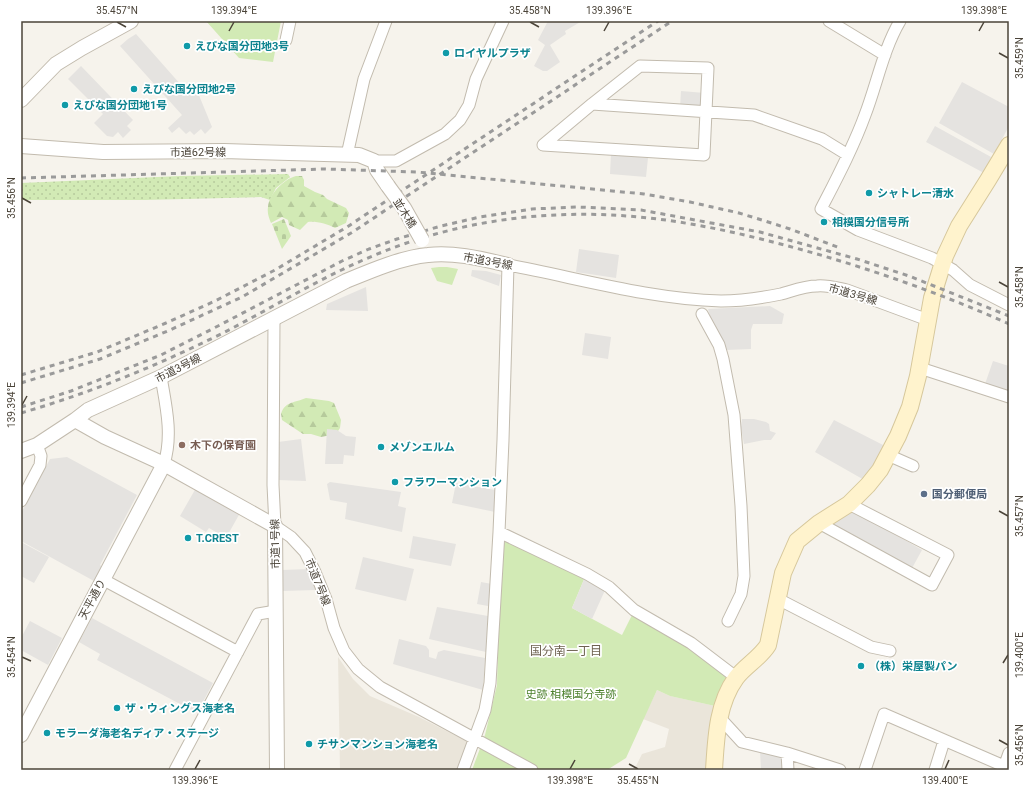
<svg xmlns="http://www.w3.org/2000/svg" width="1030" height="791" font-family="Roboto,'Noto Sans JP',sans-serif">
<defs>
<pattern id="grass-dots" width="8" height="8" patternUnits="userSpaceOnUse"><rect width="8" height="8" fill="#d2eab5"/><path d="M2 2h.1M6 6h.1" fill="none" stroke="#b6ca9c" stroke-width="1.8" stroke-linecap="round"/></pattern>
<pattern id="forest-firs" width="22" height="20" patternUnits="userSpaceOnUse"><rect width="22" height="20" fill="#d2eab5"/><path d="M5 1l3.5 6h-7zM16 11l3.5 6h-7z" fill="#b6ca9c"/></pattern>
<pattern id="cemetery-stones" width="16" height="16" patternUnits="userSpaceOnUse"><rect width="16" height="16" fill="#d2eab5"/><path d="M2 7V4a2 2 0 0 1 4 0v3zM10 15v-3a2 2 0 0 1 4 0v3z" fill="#b6ca9c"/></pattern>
</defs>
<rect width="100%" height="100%" fill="#f6f3ec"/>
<path fill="#eae5da" d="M 338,657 L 353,679 L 370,696 L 419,717 L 468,742 L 457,770 L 340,770 Z
M 657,690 L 670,696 L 715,706 L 710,770 L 634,770 L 642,754 L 665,747 L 669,729 L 643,719 Z"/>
<path fill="url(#grass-dots)" d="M 288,174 L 290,177 L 276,188 L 270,200 L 261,197 L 145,200 L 21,200 L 21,183 L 180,176 Z"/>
<path fill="url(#forest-firs)" d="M 296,176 L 302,176 L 304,180 L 304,186 L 315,192 L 323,195 L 327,199 L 346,208 L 349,213 L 346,223 L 335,228 C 328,224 316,221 308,222 L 300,230 L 289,225 L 288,220 L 282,217 L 271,223 C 269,218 267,213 268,207 C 269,194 284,179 296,176 Z
M 306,398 L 329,401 L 334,403 L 341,420 L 340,428 L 336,434 L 321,437 L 311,434 L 303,434 L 282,420 L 281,414 C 285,401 295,403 306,398 Z"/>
<path fill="url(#cemetery-stones)" d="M 284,219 L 291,236 L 282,249 L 272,224 Z"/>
<path fill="#d2eab5" d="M 206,21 L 281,21 L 273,62 L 239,58 Z
M 439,267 L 447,267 L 458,269 L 452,285 L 437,281 L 431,268 Z
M 508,538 L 585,577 L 572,608 L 622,635 L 633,613 C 668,634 697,651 728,679 L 715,706 L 670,696 L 657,690 L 626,758 L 607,770 L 472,770 L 485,735 L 497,685 L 499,610 L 503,545 Z"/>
<path fill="#e5e3e0" d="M 548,21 L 582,21 L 565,31 L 566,34 L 550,45 L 560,62 L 547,71 L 543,71 L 534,66 L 545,45 L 538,40 Z
M 136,34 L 189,94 L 196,88 L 212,127 L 205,134 L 201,129 L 194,135 L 190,131 L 186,134 L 179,127 L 172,133 L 168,128 L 182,115 L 120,46 L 128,39 Z
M 81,66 L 133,120 L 127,126 L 131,130 L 123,138 L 118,132 L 113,137 L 107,136 L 94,123 L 103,114 L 68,79 Z
M 962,82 L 1009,107 L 1009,126 L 994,154 L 939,123 Z
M 681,91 L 705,93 L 704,109 L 680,108 Z
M 935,126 L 991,157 L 984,173 L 926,142 Z
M 611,154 L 648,158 L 646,177 L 610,174 Z
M 579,249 L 619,255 L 616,278 L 576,272 Z
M 472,270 L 486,271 L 501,275 L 499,286 L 471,276 Z
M 366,287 L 368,311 L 326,310 L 327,304 Z
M 770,306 L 784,314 L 782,324 L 753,324 L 751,330 L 751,349 L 726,350 L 712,323 L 708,309 Z
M 585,333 L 611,337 L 608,359 L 582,355 Z
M 993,361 L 1009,366 L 1009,391 L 985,384 Z
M 742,419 L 754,419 L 766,422 L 769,424 L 770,431 L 776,433 L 771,440 L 764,440 L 744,444 L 741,428 Z
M 834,420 L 887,447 L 866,481 L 815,452 Z
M 327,429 L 337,430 L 346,436 L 356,437 L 354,456 L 344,455 L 343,464 L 325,464 Z
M 301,439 L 306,481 L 278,480 L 278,442 Z
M 67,457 L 137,495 L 100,565 L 102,567 L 94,581 L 21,541 L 21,513 L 50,459 Z
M 330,482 L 401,492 L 398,506 L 406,508 L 402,532 L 345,519 L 347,503 L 330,500 L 327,484 Z
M 456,483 L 495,490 L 495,512 L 452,503 Z
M 196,488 L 240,513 L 226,538 L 209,528 L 206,532 L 180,516 Z
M 850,508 L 922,550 L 911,570 L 827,523 Z
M 413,536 L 456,544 L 451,566 L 409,558 Z
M 21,542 L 49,557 L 34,583 L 21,576 Z
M 363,557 L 414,569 L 406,601 L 355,589 Z
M 309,569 L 316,590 L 282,591 L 282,570 Z
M 585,577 L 606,588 L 592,619 L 572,608 Z
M 481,582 L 492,584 L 488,606 L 477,604 Z
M 437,607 L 488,616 L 486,652 L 429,639 Z
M 92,618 L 213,683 L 197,713 L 97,660 L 100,654 L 79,642 Z
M 30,621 L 62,638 L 48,665 L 21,650 L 21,638 Z
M 399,639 L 426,646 L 429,650 L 429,657 L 436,659 L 438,652 L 444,650 L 485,658 L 483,690 L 393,664 Z
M 760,751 L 782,757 L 784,770 L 761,770 Z"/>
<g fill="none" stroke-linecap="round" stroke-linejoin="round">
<g stroke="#c2bbae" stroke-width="13">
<path id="minor" d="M 829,21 L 885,55
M 900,21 C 883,50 877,84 865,115 C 853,148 837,178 821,209 L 858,230 L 932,258 L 953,270 L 970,285 L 1009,305
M 286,40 L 290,21
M 640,66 L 708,68 L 704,155 L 543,145 L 592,104 Z
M 592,104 L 754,115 L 822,139 L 848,155
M 347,155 L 364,79 L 386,21
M 374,161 L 396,161 L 445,134 L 460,120 L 469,105 L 476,79 L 503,21
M 702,314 L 719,345 L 723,359 L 734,415 L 741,506 L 744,576 L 741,594 L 728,621
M 274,319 L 273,485 L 275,526 L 291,537 L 305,552 L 315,572 L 326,599 L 334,628 L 344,651 L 358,669 L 380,687 L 532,770
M 920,368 L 1009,397
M 161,377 C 166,406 173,435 164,464
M 888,455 L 913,466
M 21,501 L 40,465 L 41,456 L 37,445
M 819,523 L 932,585 L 948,555 L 849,504
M 499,532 L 587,574 L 609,587 L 634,610 L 691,643 L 737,678
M 102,579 L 238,652
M 778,599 L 871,647 L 890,651
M 720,718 L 742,742 L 787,753 L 840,770
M 787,753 L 788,770
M 175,770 L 258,614 L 276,611
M 463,770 L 485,710 L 490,683 L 499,532 L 503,440 L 508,265 C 578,278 649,299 721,301 C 741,301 761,298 781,294 C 792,291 805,286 817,286 C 827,285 837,288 847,290 L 928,320
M 865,770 L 884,714 L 1004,766
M 935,770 L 944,741
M 1003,770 L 1009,753"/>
</g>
<g stroke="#c2bbae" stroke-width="16">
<path id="tertiary" d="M 21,100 L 56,64 L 82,48 L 131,21
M 21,146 L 103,152 L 224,151 L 359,155 L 374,161 L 377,170 L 388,186
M 75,420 L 105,437 L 164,464 L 275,526 L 277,770
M 21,451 L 37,445 L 75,420 L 88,410 L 161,377 L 346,281 C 370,271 403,257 428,255 C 455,252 482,259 508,265
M 21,735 L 164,464"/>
</g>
<g stroke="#d6c79b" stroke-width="18">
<path id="secondary" d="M 714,770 C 716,739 717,704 736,678 C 745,666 760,658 768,645 L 783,573 L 797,541 L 819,523 L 849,504 L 868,485 L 880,470 L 898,436 L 910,407 L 918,376 L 932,298 L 945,256 L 959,226 L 988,180 L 1009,145"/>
</g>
<use href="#minor" stroke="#fff" stroke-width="11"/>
<use href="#tertiary" stroke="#fff" stroke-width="14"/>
<use href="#secondary" stroke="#fff3cd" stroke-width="16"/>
<path stroke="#9a9a9a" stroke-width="3" stroke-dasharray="5 5" stroke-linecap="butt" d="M 21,178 L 325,169 L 417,172 L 644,194 L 690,202 L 739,213 L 762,220 L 790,229 L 840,248
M 21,375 L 97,352 L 166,323 L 215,301 L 275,270 L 347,227 L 658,21
M 21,383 L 100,359 L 170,330 L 242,297 L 351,233 L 672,21
M 21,407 L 71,391 L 161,355 L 218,326 L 342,261 L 369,249 L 397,239 L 441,226 L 480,217 L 532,209 L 578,207 L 641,210 L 760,232 L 857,259 L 909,276 L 1009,316
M 21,413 C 90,393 156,366 221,334 C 272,308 321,277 375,255 C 449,224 530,211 611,215 C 680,218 750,235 817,254 C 882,273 947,296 1009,324"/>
<g stroke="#c2bbae" stroke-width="16" stroke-linecap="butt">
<path id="tertiary-bridge" d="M 388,186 L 404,208 L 422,240"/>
</g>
<use href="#tertiary-bridge" stroke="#fff" stroke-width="14"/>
</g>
<path fill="none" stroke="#4b4439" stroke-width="1.5" d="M 117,22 L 126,27M 530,22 L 539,27M 229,31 L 234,22M 604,31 L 609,22M 979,31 L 984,22M 999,53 L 1008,58M 22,198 L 31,203M 999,282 L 1008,287M 22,405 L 27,396M 999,511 L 1008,516M 22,657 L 31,661M 1003,663 L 1008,655M 999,740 L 1008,745M 629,764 L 638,769M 195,769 L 200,760M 570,769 L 575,760M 945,769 L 949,760"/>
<g fill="#0f9aa8" stroke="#fff" stroke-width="1.5">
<circle cx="187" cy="46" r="4"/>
<circle cx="446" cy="53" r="4"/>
<circle cx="134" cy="89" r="4"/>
<circle cx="65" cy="105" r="4"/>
<circle cx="869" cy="193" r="4"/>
<circle cx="824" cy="222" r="4"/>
<circle cx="381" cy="447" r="4"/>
<circle cx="395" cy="482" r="4"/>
<circle cx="188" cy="538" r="4"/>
<circle cx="861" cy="666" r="4"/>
<circle cx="117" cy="708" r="4"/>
<circle cx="47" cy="733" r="4"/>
<circle cx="309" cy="744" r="4"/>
</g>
<circle fill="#8d6e63" stroke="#fff" stroke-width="1.5" cx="182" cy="445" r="4"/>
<circle fill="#5c6f8a" stroke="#fff" stroke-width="1.5" cx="924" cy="494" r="4"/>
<g text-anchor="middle" stroke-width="3.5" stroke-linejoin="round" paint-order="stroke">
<g font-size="11" font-weight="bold" fill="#0d838f" stroke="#fff" text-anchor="start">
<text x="195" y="50">えびな国分団地3号</text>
<text x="454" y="57">ロイヤルプラザ</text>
<text x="142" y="93">えびな国分団地2号</text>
<text x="73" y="109">えびな国分団地1号</text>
<text x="877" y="197">シャトレー清水</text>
<text x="832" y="226">相模国分信号所</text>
<text x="389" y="451">メゾンエルム</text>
<text x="403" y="486">フラワーマンション</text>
<text x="196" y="542">T.CREST</text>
<text x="869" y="670">（株）栄屋製パン</text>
<text x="125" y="712">ザ・ウィングス海老名</text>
<text x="55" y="737">モラーダ海老名ディア・ステージ</text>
<text x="317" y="748">チサンマンション海老名</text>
</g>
<g font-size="11" fill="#4b4439" stroke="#fff">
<text x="198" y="156">市道62号線</text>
<text transform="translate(405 213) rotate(58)" y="4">並木橋</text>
<text transform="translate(488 261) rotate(10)" y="4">市道3号線</text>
<text transform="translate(853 294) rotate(16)" y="4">市道3号線</text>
<text transform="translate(178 368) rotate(-27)" y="4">市道3号線</text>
<text transform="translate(275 544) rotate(-91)" y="4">市道1号線</text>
<text transform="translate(318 582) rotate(68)" y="4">市道7号線</text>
<text transform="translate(92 599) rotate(-62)" y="4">天平通り</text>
</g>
<g font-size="11" font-weight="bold" fill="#785e54" stroke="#fff" text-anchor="start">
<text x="190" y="449">木下の保育園</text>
</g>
<g font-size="11" font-weight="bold" fill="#4e5e75" stroke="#fff" text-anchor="start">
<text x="932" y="498">国分郵便局</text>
</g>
<g font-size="11" fill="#4a7f2a" stroke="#fff">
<text x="571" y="698">史跡 相模国分寺跡</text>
</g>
<g font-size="12" fill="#6e6250" stroke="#fff">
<text x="566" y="655">国分南一丁目</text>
</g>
</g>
<rect width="1030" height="791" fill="none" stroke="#ffffff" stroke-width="44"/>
<rect x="22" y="22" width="986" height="747" fill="none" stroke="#4b4439" stroke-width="1.5"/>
<g font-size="10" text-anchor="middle" fill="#4b4439">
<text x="117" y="14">35.457°N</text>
<text x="234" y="14">139.394°E</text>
<text x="530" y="14">35.458°N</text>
<text x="609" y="14">139.396°E</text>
<text x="984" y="14">139.398°E</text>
<text transform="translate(1019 58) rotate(-90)" y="4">35.459°N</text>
<text transform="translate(11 198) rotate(-90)" y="4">35.456°N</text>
<text transform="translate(1019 287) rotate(-90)" y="4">35.458°N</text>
<text transform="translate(11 405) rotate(-90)" y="4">139.394°E</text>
<text transform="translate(1019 516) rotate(-90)" y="4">35.457°N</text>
<text transform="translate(1019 655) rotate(-90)" y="4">139.400°E</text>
<text transform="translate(11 657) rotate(-90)" y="4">35.454°N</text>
<text transform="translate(1019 745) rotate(-90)" y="4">35.456°N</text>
<text x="195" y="784">139.396°E</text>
<text x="570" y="784">139.398°E</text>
<text x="638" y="784">35.455°N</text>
<text x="945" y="784">139.400°E</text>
</g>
</svg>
